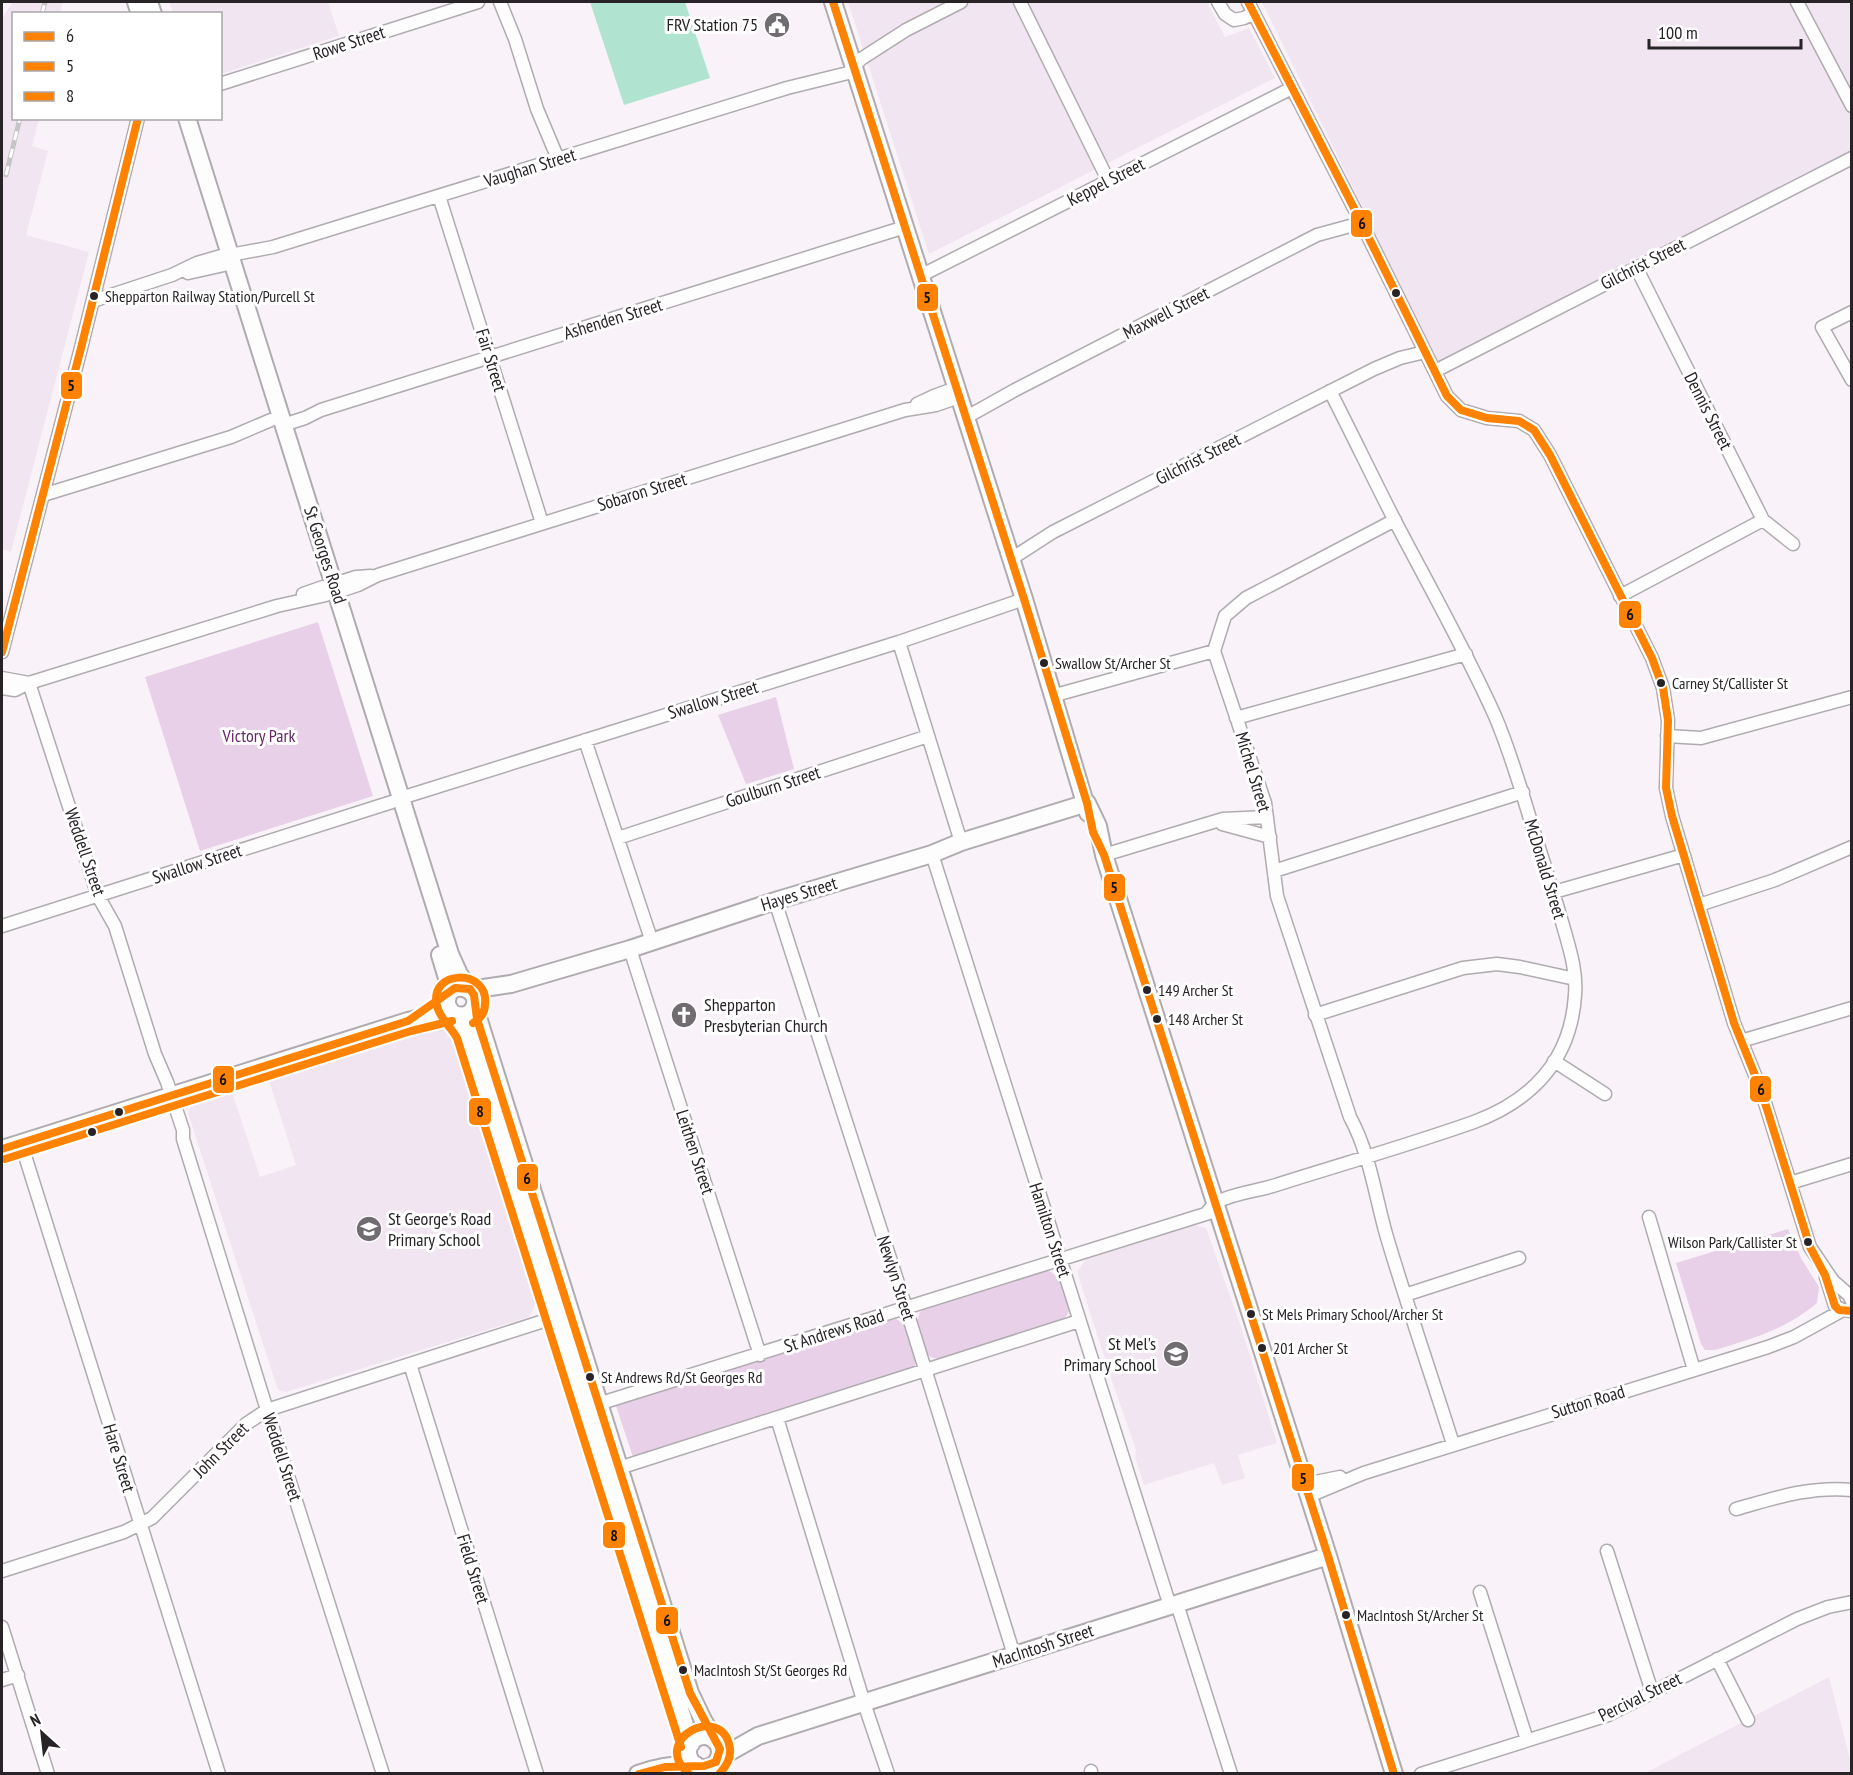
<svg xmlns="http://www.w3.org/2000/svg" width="1853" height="1775" font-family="'PT Sans Narrow',sans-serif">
<rect width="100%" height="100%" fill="#f9f3f9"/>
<path fill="#f1e5f1" d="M 13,2 L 63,2 L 60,13 L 14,14 L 14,118 L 39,119 L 32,146 L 48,151 L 26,235 L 89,252 L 11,552 L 2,549 L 2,18 Z
M 169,2 L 328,2 L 339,36 L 221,74 L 220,14 L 173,13 Z
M 848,2 L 1207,2 L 1225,37 L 1249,28 L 1275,78 L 929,254 Z
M 1262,2 L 1851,2 L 1851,151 L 1439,363 Z
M 441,1025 L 447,1026 L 454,1046 L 536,1303 L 529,1317 L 286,1392 L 278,1390 L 188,1113 L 191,1106 L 232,1092 L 260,1177 L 296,1165 L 269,1080 Z
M 1194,1225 L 1206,1228 L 1242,1330 L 1277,1443 L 1238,1455 L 1245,1478 L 1222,1485 L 1214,1463 L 1144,1485 L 1135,1457 L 1136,1450 L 1111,1378 L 1077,1272 L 1086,1259 Z
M 1829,1677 L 1851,1763 L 1851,1773 L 1643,1774 Z"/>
<path fill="#e8d0e8" d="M 318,622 L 373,796 L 200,851 L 145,677 Z
M 776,697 L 794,769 L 746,784 L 718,715 Z
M 1788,1229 L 1801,1258 L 1819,1287 L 1817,1303 C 1785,1330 1753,1338 1715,1350 L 1705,1350 L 1701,1344 L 1676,1263 Z
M 1045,1270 C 1059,1271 1068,1296 1069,1309 C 1069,1314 1065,1317 1061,1321 L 943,1359 L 932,1358 L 928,1355 C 922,1342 911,1318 924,1308 Z
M 895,1318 C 908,1323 919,1357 914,1369 L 638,1457 L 633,1457 L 616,1406 L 619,1404 Z"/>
<path fill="#b0e4d0" d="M 590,2 L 685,2 L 710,78 L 624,105 Z"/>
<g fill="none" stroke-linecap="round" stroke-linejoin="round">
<g stroke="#afabaf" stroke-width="15">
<path id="street" d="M 500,2 L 515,39 L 537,109 L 558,159
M 1020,2 L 1108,180
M 1218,2 L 1225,14 L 1234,20 L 1244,18 L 1254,13
M 1248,2 L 1356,212 L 1447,396 L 1461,410 L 1487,418 L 1519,421 L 1534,430 L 1550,455 L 1652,658 L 1663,688 L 1668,720 L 1666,788 L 1672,816 L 1734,1023 L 1761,1090 L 1810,1247 L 1833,1281 L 1849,1295 L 1852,1301
M 1797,2 L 1852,106
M 220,84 L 478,2
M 439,196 L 542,523
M 230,255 L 273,247 L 787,88 L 848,73 L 861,59 L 906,30 L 961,2
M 1636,267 L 1763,520 L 1793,544
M 188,273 L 224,265
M 920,276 L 1292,88
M 93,301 L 172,275 L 197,263 L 221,256
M 1852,312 L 1822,327 L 1852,380
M 1435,371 L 1852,158
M 917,404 L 934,396 L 956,388
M 965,418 L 1015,390 L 1317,235 L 1361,223
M 283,425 L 305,418 L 321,410 L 905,227
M 43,495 L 231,437 L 271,420
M 1395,520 L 1246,598 L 1225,616 L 1214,651 L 1265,803 L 1277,896 L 1350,1117 C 1370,1154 1375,1195 1386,1234 C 1407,1305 1431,1374 1453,1444
M 1011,559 L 1053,532 L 1374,369 L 1400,358 L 1425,352
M 334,584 L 356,577 L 371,576
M 337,592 L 358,585 L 378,575 L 905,410 L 936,405 L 959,397
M 303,594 L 323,587
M 1620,596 L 1763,520
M 899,642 L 961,842
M 2,652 L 81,348 L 138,118
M 2,678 L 29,683
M 29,683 L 98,896 L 115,926 L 155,1054 L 167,1082 L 183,1130 L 183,1139 L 267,1410 L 383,1774
M 2,688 L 15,690 L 29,683 L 277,606 L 326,595
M 1052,696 L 1214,651
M 1236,718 L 1466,654
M 1667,736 L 1701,738 L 1852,697
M 585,740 L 652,942
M 401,798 L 899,642 L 1024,599
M 1222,824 L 1270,837
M 618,838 L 928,736
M 932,854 L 1170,1606
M 1104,855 L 1223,819 L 1267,817
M 1274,871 L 1523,792
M 1554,892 L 1684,855
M 775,901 L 906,1308 L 1014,1655
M 1699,905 L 1775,880 L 1852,847
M 2,926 L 392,802
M 630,949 L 760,1355
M 1315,1015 L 1463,968 L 1497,964 L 1520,967 L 1575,979
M 1741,1041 L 1852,1008
M 1554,1061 L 1605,1094
M 21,1143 L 219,1774
M 1790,1183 L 1852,1164
M 1206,1214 C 1209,1210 1213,1204 1217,1202 C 1234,1193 1258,1191 1276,1185 C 1342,1164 1409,1145 1474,1122 C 1533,1100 1571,1059 1575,995 C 1577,972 1570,950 1564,929 C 1557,904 1549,879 1541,854 C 1526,808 1514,760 1495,716 C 1465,649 1429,586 1395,521 C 1373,478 1352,434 1330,391
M 1649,1217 L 1694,1370
M 1826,1277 L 1835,1306 L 1843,1310
M 1405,1295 L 1519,1258
M 410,1364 L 537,1774
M 598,1404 L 1212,1212
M 777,1418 L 864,1703 L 888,1774
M 619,1468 L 1079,1321
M 1305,1484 L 1340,1477
M 1309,1496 L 1364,1473 L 1768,1347 L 1794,1337 L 1843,1310 L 1852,1311
M 1736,1509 C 1775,1498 1810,1486 1852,1490
M 1607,1551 L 1652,1692
M 2,1571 L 124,1532 L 152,1518 L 246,1424 L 267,1410 L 556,1317
M 1480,1592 L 1527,1740
M 1177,1604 L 1231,1774
M 2,1627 L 48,1774
M 1717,1659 L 1748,1720
M 2,1680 L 18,1675
M 1091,1771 L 1091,1774
M 1421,1774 L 1608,1715 L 1797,1619 L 1828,1607 L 1852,1602"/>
</g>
<g stroke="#afabaf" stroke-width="20">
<path id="secondary" d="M 136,2 L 140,14
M 149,2 L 153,14
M 833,2 L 1024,599 L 1088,813
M 187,118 L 450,954 L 459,974 L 469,989
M 1087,803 L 1098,826 L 1104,855 L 1328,1556 L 1394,1774
M 440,955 L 451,991
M 470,990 L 511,984 L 630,949 L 775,901 L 932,854 L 961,842 L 1087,803
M 475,1008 L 690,1693 L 703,1720 L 715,1741
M 454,1014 C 467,1019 477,1011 475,997 C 468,985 448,983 447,1001 C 446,1010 463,1023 467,1034 L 691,1744
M 2,1149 L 408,1021 L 450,1011
M688 1752a16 16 0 1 1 32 0a16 16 0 1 1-32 0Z
M 719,1758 L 758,1736 L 1328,1556
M 638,1774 C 657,1767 676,1764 696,1765"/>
</g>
<use href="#street" stroke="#fefdfe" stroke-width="12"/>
<use href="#secondary" stroke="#fefdfe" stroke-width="16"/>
<g stroke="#c6c5c6" stroke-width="5">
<path id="rail" d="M 42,14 L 45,2
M 6,175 L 20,118"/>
</g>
<use href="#rail" stroke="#fff" stroke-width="3" stroke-dasharray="9" stroke-linecap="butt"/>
<g stroke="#fff" stroke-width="12">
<path id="bus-1" d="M 1248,2 L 1356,212 L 1447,396 L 1461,410 L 1487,418 L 1519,421 L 1534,430 L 1550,455 L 1652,658 L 1663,688 L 1668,720 L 1666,788 L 1672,816 L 1734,1023 L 1761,1090 L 1810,1247 L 1825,1275 L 1835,1306 L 1839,1310 L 1852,1311
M 2,1149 L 408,1021 L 455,988 L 470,989 L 474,995 L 477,1019 L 690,1693 L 720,1749 L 716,1762 L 704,1766 L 665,1767 L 639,1774"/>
</g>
<g stroke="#fff" stroke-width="12">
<path id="bus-2" d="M 833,2 L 1024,599 L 1087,803 L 1093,832 L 1104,855 L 1328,1556 L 1394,1774
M 2,652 L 81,348 L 138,118"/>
</g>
<g stroke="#fff" stroke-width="12">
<path id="bus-3" d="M 473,1023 C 480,1019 485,1013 485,1004 C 489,968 428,969 437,1006 C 440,1019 451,1027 457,1038 L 681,1747
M 5,1159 L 411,1031 L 452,1021
M 689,1774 C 648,1739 724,1701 730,1749 C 731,1759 726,1767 719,1774"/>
</g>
<use href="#bus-1" stroke="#ff8200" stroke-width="8"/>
<use href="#bus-2" stroke="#ff8200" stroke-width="8"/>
<use href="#bus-3" stroke="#ff8200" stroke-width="8"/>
</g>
<defs>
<g id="civic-disc" transform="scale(1.35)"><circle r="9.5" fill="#706c70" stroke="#fff"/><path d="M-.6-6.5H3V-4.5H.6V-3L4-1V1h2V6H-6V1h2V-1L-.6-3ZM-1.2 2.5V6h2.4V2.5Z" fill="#fff"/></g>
<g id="church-disc" transform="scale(1.35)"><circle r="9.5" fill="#706c70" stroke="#fff"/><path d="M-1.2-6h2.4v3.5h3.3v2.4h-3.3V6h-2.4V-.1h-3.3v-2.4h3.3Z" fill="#fff"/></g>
<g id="school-disc" transform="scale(1.35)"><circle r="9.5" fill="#706c70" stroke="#fff"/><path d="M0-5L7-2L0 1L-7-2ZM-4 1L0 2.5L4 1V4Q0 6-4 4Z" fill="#fff"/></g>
</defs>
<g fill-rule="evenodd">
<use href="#civic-disc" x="777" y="25"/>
<use href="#church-disc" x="684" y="1015"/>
<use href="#school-disc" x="369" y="1229"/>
<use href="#school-disc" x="1176" y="1354"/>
</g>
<g fill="#272327" stroke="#fff" stroke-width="2">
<circle cx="1396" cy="293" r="5"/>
<circle cx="94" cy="296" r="5"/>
<circle cx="1044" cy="663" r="5"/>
<circle cx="1661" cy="683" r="5"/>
<circle cx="1147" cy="990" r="5"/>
<circle cx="1157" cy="1019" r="5"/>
<circle cx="119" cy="1112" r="5"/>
<circle cx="92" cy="1132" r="5"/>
<circle cx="1808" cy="1242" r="5"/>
<circle cx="1251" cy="1314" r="5"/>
<circle cx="1262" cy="1348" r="5"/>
<circle cx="590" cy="1377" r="5"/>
<circle cx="1346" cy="1615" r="5"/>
<circle cx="683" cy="1670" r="5"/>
</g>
<g text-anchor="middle" stroke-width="6" stroke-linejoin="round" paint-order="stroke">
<g font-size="16" fill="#272327" stroke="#fff" text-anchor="start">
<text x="105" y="302">Shepparton Railway Station/Purcell St</text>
<text x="1055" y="669">Swallow St/Archer St</text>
<text x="1672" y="689">Carney St/Callister St</text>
<text x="1158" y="996">149 Archer St</text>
<text x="1168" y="1025">148 Archer St</text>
<text x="1797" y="1248" text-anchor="end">Wilson Park/Callister St</text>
<text x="1262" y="1320">St Mels Primary School/Archer St</text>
<text x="1273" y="1354">201 Archer St</text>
<text x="601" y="1383">St Andrews Rd/St Georges Rd</text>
<text x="1357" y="1621">MacIntosh St/Archer St</text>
<text x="694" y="1676">MacIntosh St/St Georges Rd</text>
</g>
<g font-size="18" fill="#272327" stroke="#fff" text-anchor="end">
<text x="758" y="31">FRV Station 75</text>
<text x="704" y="1011" text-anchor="start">Shepparton<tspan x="704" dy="21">Presbyterian Church</tspan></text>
<text x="388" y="1225" text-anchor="start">St George's Road<tspan x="388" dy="21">Primary School</tspan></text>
<text x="1156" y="1350">St Mel's<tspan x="1156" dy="21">Primary School</tspan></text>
</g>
<g font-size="18" fill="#272327" stroke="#fff">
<text transform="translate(349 43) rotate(-18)" y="6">Rowe Street</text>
<text transform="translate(530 168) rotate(-17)" y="6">Vaughan Street</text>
<text transform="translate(1106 182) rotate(-27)" y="6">Keppel Street</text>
<text transform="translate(1643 264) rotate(-27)" y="6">Gilchrist Street</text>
<text transform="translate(1166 313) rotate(-27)" y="6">Maxwell Street</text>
<text transform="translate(613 319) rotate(-17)" y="6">Ashenden Street</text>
<text transform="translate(491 360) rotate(73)" y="6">Fair Street</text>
<text transform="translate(1708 411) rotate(63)" y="6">Dennis Street</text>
<text transform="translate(1198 459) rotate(-27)" y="6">Gilchrist Street</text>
<text transform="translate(642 492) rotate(-17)" y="6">Sobaron Street</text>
<text transform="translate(325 555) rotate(72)" y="6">St Georges Road</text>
<text transform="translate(713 700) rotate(-17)" y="6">Swallow Street</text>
<text transform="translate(1253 772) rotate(73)" y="6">Michel Street</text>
<text transform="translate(773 787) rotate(-18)" y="6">Goulburn Street</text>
<text transform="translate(85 852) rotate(71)" y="6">Weddell Street</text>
<text transform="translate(197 864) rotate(-18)" y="6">Swallow Street</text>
<text transform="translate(1545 869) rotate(73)" y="6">McDonald Street</text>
<text transform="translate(799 894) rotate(-17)" y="6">Hayes Street</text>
<text transform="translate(695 1152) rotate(72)" y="6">Leithen Street</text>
<text transform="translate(1050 1230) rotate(72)" y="6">Hamilton Street</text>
<text transform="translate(896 1278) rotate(72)" y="6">Newlyn Street</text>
<text transform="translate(834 1331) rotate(-18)" y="6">St Andrews Road</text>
<text transform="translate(1588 1402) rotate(-17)" y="6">Sutton Road</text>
<text transform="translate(221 1450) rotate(-45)" y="6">John Street</text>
<text transform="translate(282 1457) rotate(72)" y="6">Weddell Street</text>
<text transform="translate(119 1458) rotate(73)" y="6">Hare Street</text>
<text transform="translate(473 1569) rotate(73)" y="6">Field Street</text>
<text transform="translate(1043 1646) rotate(-18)" y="6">MacIntosh Street</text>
<text transform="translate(1640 1697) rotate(-26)" y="6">Percival Street</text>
</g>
<g font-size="18" fill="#642966" stroke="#fff">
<text x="259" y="742">Victory Park</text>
</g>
</g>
<g stroke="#fff" stroke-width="2">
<rect x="1350" y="209" width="23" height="29" rx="6" fill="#ff8200"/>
<rect x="916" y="283" width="23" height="29" rx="6" fill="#ff8200"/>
<rect x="60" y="371" width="23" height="29" rx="6" fill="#ff8200"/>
<rect x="1618" y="600" width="24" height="29" rx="6" fill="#ff8200"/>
<rect x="1103" y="873" width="23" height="29" rx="6" fill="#ff8200"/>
<rect x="212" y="1065" width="23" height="29" rx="6" fill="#ff8200"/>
<rect x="1749" y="1075" width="23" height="28" rx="6" fill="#ff8200"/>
<rect x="468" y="1097" width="24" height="29" rx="6" fill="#ff8200"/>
<rect x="516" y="1163" width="23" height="29" rx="6" fill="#ff8200"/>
<rect x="1291" y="1463" width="24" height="29" rx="6" fill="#ff8200"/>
<rect x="602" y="1521" width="24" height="28" rx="6" fill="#ff8200"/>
<rect x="655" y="1606" width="24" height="29" rx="6" fill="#ff8200"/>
</g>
<g font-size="16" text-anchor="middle" font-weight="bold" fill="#111">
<text x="1362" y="229">6</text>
<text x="927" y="303">5</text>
<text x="71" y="391">5</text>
<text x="1630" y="620">6</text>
<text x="1114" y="893">5</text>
<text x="223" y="1085">6</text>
<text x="1761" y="1095">6</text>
<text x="480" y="1117">8</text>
<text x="527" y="1184">6</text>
<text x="1303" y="1484">5</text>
<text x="614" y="1541">8</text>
<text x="667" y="1626">6</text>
</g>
<rect width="1853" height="1775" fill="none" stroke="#272327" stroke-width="6"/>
<rect x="12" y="12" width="210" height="108" fill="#ffffff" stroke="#a9a7a9" stroke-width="1.5"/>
<rect x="24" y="32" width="30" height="9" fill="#ff8200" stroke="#a9a7a9" stroke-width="1.5"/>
<text x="66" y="42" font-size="18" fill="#272327">6</text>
<rect x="24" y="62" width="30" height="9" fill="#ff8200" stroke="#a9a7a9" stroke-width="1.5"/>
<text x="66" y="72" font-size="18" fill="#272327">5</text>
<rect x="24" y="92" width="30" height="9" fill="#ff8200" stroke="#a9a7a9" stroke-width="1.5"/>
<text x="66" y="102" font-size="18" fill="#272327">8</text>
<g transform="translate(42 1733) rotate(333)" stroke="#ffffff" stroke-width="4.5" paint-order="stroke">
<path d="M0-4.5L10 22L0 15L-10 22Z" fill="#272327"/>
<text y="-9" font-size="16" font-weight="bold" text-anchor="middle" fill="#272327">N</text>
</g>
<path d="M1649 39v9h152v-9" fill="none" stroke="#272327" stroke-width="3"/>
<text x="1658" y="39" font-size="18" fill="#272327" stroke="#ffffff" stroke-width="4.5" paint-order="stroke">100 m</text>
</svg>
